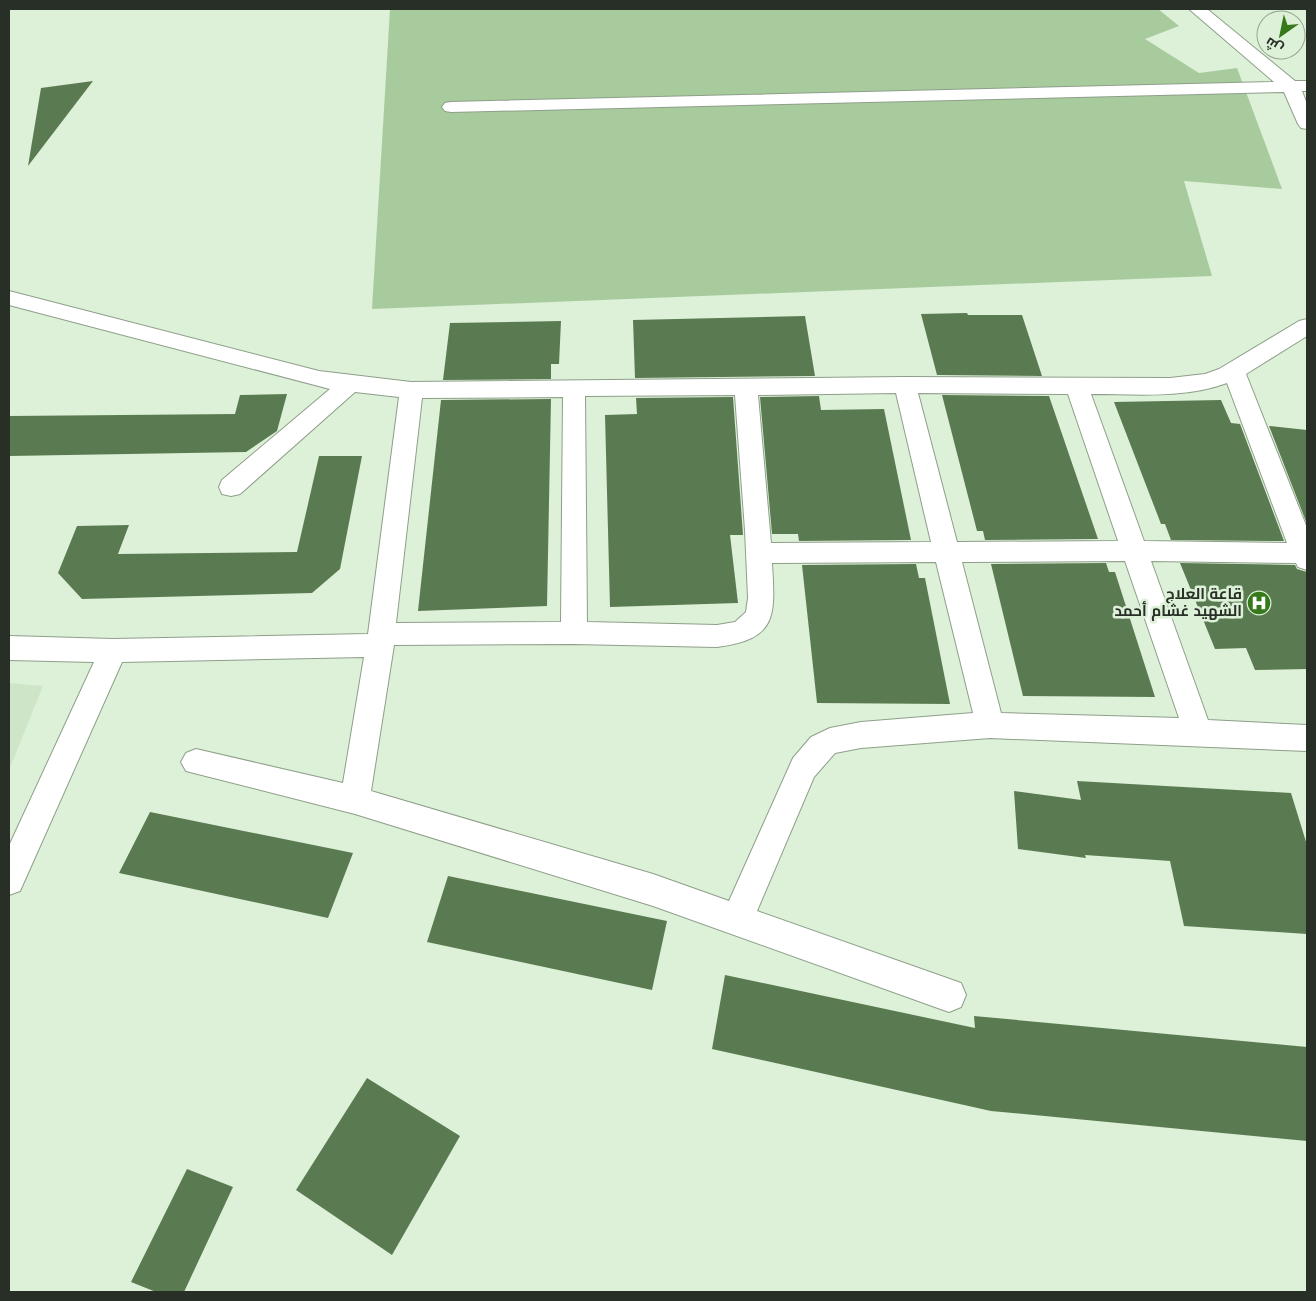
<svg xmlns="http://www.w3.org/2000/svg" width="1316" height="1301" font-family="Jost,Cairo,sans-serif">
<rect width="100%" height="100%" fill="#ddf0d8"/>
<path fill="#cee6c7" d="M 9,683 L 43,686 L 9,770 Z"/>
<path fill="#a8cb9e" d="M 390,9 L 1158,9 L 1179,26 L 1145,39 L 1199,73 L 1237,68 L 1282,189 L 1184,181 L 1212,276 L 372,309 Z"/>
<path fill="#5a7b51" d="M 93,81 L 28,166 L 41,88 Z
M 967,313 L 968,315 L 1022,315 L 1042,376 L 937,375 L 921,314 Z
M 805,316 L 815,376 L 635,378 L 633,320 Z
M 561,321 L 559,364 L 551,364 L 551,379 L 443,380 L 450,323 Z
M 287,394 L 277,431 L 246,452 L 9,456 L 9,416 L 235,414 L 240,395 Z
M 942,395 L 1049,396 L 1098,539 L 985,540 L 983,531 L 977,531 Z
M 819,396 L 821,410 L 884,409 L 911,540 L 799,541 L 798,534 L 772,534 L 760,397 Z
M 733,397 L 743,535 L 730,535 L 738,603 L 610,607 L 605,415 L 637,414 L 636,398 Z
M 551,399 L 547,606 L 418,611 L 441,400 Z
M 1221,400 L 1231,423 L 1240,424 L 1284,541 L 1171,540 L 1165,524 L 1161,524 L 1114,402 Z
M 1269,426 L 1307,430 L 1307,524 Z
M 319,456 L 362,456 L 340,569 L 312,593 L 82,599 L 58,573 L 77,526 L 129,525 L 118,554 L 297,552 Z
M 1106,563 L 1109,572 L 1115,572 L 1155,697 L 1023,696 L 991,564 Z
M 1180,563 L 1295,565 L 1297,569 L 1307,572 L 1307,669 L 1255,670 L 1246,648 L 1215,649 Z
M 916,564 L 919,578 L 925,578 L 950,704 L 817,703 L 802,565 Z
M 1077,781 L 1291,793 L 1307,845 L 1307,934 L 1184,926 L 1170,861 L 1085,855 L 1086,858 L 1018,849 L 1014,791 L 1081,800 Z
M 150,812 L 353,853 L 328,918 L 119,873 Z
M 448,876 L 667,921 L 652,990 L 427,942 Z
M 725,975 L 975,1028 L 974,1016 L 1307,1047 L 1307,1141 L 991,1111 L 712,1049 Z
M 367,1078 L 460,1136 L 392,1255 L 296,1190 Z
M 187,1169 L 233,1187 L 184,1292 L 156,1292 L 131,1282 Z"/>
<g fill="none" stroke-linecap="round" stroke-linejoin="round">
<g stroke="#8e9f89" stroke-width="2">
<path id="minor" d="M 1189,9 L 1207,9 L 1295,81 L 1307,81 L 1307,91 L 1302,91 L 1307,104 L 1307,129 L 1301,128 L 1298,124 L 1284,92 L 451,112 L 445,111 L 442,107 L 445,103 L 451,102 L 1274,82 Z
M 9,291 L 319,371 L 411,382 L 905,377 L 1170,378 L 1205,374 L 1219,369 L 1299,321 L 1307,319 L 1307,336 L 1246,374 L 1307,528 L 1307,570 L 1298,567 L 1296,563 L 1151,561 L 1208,720 L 1307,725 L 1307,751 L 990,738 L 861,748 L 835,753 L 814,777 L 757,911 L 961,983 L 966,995 L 961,1007 L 949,1012 L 653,906 L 355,814 L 186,771 L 181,762 L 186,753 L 196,749 L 343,783 L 364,657 L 122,662 L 20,891 L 9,895 L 9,846 L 94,662 L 9,660 L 9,636 L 113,639 L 368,634 L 399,397 L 355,392 L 240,494 L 231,496 L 222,494 L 219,487 L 222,480 L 330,389 L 9,305 ZM 1227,383 L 1287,543 L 1144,541 L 1091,394 C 1136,394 1184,399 1227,383 ZM 896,393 L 931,542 L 771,543 L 758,395 ZM 918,393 L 1068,394 L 1118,541 L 957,542 ZM 735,395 L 745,530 L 748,598 L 746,612 L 735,622 L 717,625 L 587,622 L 585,396 ZM 563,397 L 561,622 L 396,623 L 422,398 ZM 1125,561 L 1179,718 L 1001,713 L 962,562 ZM 936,562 L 973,713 L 861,722 L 830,728 L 811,737 L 793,758 L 729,901 L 653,874 L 371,791 L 394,645 L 574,644 L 717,647 C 778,639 775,616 772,563 Z"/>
</g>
<use href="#minor" fill="#fff" fill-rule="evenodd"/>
</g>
<defs>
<g id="hospital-disc" transform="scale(1.25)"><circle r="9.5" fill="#35791b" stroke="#ddf0d8"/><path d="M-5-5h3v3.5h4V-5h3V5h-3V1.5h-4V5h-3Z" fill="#fff"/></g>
</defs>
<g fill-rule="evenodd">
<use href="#hospital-disc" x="1259" y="603"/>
</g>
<g text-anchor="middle" stroke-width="5" stroke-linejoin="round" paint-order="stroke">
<g font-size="15" font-weight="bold" fill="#282f26" stroke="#ddf0d8" text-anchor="end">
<text x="1242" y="599">قاعة العلاج<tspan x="1242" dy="17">الشهيد غشام أحمد</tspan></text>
</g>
</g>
<rect width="1316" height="1301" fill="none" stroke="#282f26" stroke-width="20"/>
<g transform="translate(1281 35) rotate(213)"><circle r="24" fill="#ddf0d8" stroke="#95a391"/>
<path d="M0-4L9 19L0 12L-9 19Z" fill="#35791b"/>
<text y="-8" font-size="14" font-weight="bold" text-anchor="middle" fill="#282f26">ش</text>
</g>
</svg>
